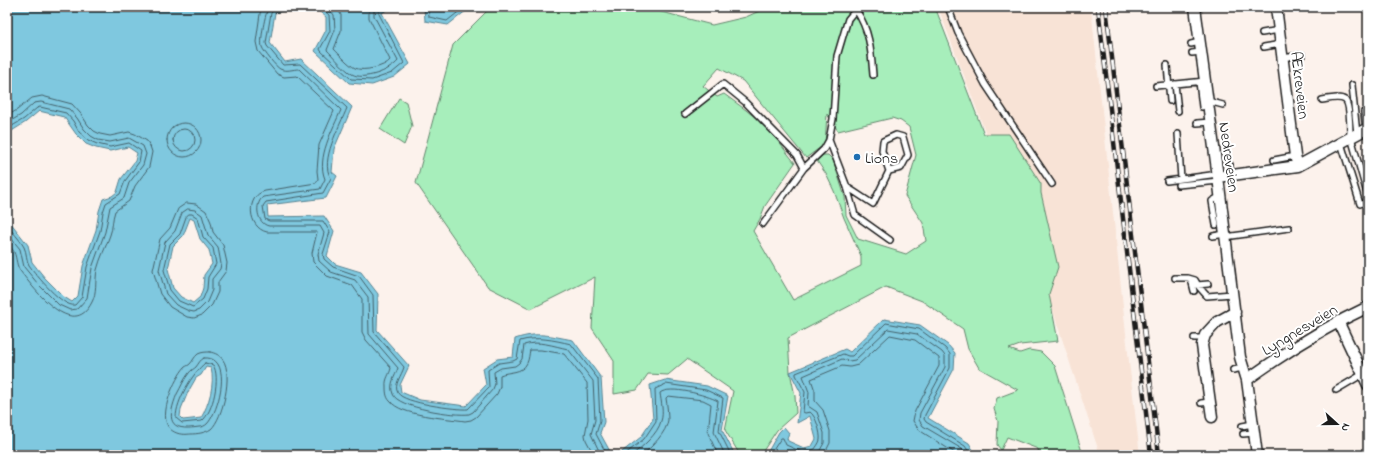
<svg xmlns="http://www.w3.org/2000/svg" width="1375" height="462" font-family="'Indie Flower',sans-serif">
<rect width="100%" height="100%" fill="#fcf2ec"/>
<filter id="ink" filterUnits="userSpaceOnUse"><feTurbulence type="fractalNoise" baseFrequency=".025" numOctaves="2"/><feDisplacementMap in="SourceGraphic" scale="8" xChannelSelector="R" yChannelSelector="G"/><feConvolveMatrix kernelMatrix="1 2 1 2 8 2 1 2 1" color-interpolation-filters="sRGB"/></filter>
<g filter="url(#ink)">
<path fill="#f8e3d6" d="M 938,7 L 1091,7 L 1129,362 L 1140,455 L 1100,455 L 1052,308 Z"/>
<path fill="#a7eebb" stroke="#62856c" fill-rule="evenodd" d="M 491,7 L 652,7 L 654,10 L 712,25 L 746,17 L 768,7 L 935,7 L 984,134 L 1009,134 L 1041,184 L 1041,193 L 1058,267 L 1049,294 L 1058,341 L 1020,345 L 1009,349 L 1020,353 L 1029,350 L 1041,352 L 1055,366 L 1083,455 L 1039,455 L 1038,449 L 1007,437 L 1001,450 L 997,445 L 998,421 L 994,409 L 997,398 L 1018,390 L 979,368 L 968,349 L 963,329 L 922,301 L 886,287 L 788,338 L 790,372 L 795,396 L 796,413 L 777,430 L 761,454 L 740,455 L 725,430 L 733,391 L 687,359 L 668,375 L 648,374 L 637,390 L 614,394 L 614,361 L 592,328 L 595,277 L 531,309 L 488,287 L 416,183 L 453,45 ZM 719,68 L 743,81 L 806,158 L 825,144 L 827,114 L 838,131 L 892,118 L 901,121 L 909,127 L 916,155 L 905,196 L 923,223 L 926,241 L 906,254 L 858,239 L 846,215 L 845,197 L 833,160 L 828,155 L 823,155 L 817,161 L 826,174 L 834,191 L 844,218 L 861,256 L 861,266 L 793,300 L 753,231 L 760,219 L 765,206 L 795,163 L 767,127 L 746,110 L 724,94 L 717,97 L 703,86 Z
M 399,98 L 406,102 L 412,126 L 404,145 L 380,129 Z"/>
<path fill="#7fc8df" stroke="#578391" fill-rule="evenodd" d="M 7,7 L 295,7 L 275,13 L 270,43 L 285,62 L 301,59 L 352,107 L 334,149 L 332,172 L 337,176 L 326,198 L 267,205 L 268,217 L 324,216 L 334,231 L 327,256 L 335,264 L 361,272 L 378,294 L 377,330 L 409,366 L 400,385 L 401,392 L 420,400 L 466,406 L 486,385 L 483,368 L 497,359 L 513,357 L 515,339 C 538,331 550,336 573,340 L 601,378 L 604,422 L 600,433 L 612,455 L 7,455 L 7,218 L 28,245 L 32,262 L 45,278 L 64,297 L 72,302 L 78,296 L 83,266 L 96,230 L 99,211 L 103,199 L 112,196 L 117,192 L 121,179 L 135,161 L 137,153 L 128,147 L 110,151 L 96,148 L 86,144 L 76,134 L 64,117 L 39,111 L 26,122 L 7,134 ZM 190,218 L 194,220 L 200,239 L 209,250 L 212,264 L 204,275 L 203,288 L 200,297 L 193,303 L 181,297 L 173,288 L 168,269 L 173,246 L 183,236 ZM 206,367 L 211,368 C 215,384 209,404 201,418 L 183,420 L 180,417 L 181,409 L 188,392 L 196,378 L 201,375 Z
M 314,7 L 391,7 L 382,13 L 410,64 L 394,77 L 372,85 L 349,83 L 315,51 L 326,30 L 326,17 Z
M 424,7 L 466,7 L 467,10 L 448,25 L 425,21 Z
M 884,319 L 920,325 L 948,345 L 955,353 L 954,369 L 928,418 L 969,443 L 976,455 L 766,455 L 779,432 L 784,427 L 789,433 L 787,438 L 788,441 L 804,448 L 812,446 L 816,439 L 810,416 L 797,423 L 801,393 L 790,372 L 845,349 L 850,352 Z
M 665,380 L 707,386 L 728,396 L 722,430 L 735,455 L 618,455 L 641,437 L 653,419 L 650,385 Z"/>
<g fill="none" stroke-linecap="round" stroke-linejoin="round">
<path stroke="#44616a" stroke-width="1" d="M 261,7 L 256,42 L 258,51 L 277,74 L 284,77 L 297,76 L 334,111 L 319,145 L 317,171 L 318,179 L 316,183 L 265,191 C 245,196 248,228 267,232 L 317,232 L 312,253 L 313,262 L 327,276 L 352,285 L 362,299 L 362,332 L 366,340 L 391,368 C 390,374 385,379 386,386 C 386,391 386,397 390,401 C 401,416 446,418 465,421 L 471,420 L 476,417 L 497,394 L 500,387 L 500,375 C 509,371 522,374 527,363 C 529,359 529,354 530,350 L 541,350 L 564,354 L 587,383 L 588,419 L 585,435 L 586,440 L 594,455
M 269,7 C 265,12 260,41 262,47 C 264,52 276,67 280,69 C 286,72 293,69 299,69 L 341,110 C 333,129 316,158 325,179 L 320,189 L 263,197 C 254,204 257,224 269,226 L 320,226 L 324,233 L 318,254 L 319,261 L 331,272 L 355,280 L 368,297 L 369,334 L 398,368 C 395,377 389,384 393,394 C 397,408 456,416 469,414 L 473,412 L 493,389 L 495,384 L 494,372 L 501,368 L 515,366 L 519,363 L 522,359 L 524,345 C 538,340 554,346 568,349 L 593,381 L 595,420 L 591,434 L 601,455
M 281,7 L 274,10 L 271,13 L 266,43 L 267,46 L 283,65 L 300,64 L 347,108 C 340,126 319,161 331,178 L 323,193 L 266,202 L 263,206 L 265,219 L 269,221 L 323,221 L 330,232 L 323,254 L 324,259 L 333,267 L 359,276 L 373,295 L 374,332 L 404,367 C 402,375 393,385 398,393 C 403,403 457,410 468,409 L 489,387 L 488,370 L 499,363 L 513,361 L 517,359 L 520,341 C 536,336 554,340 571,344 L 598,379 L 600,421 L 596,434 L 607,455
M 320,7 L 329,15 L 330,31 L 320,49 L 321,51 L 351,79 L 372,80 L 392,73 L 404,63 L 379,14 L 379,10 L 383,7
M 328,7 L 334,15 L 335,30 L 327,50 C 334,57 344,69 352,74 C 363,81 390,71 398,61 L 374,16 L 374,11 L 375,7
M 337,7 L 341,15 L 341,31 L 334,49 C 339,54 349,65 355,68 C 363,72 385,67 390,60 L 369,18 L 369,7
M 428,7 L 429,17 L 447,21 L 462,9 L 463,7
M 7,116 L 17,110 L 32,98 L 42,96 L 72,104 L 81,114 L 88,125 L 94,131 L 100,134 L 110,136 L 129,132 L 135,134 L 147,141 L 150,146 L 152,152 L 149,167 L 135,186 L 129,201 L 115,211 C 112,219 113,228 110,235 C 106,247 100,258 97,270 C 95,280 97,293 92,302 C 73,341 34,289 21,272 C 16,266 17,259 14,252 C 13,249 9,246 7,243
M167 140a17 17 0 1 1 34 0a17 17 0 1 1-34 0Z
M 7,123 L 21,115 L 34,103 L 41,102 L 69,109 L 77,118 L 84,129 L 91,136 L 98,140 L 110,142 L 129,138 L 143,146 L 146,154 L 143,165 L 129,183 L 124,198 L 110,207 L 105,232 L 92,268 L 87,298 L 77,309 L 70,310 L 59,305 L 38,284 L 24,267 L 20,249 L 7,233
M173 140a11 11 0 1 1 22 0a11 11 0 1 1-22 0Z
M 7,129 L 24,119 L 37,108 L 40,107 L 66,113 L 73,121 L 79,132 L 88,140 L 97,144 L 110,147 L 129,143 L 141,151 L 139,162 L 125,181 L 120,194 L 106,203 L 103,212 L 100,231 L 87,267 L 82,297 L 75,305 C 63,308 36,275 29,265 C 26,260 27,253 24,247 C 20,239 12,232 7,225
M 187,203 L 196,204 L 206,211 L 211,222 L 213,232 L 223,245 L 227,263 L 226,271 L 218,282 L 218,292 L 212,305 L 202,315 L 194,318 L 187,317 L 170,307 L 160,294 L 153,270 L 160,239 L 170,228 L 178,209 Z
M 188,209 L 195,210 L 202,215 L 208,235 L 218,247 L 221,264 L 220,269 L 212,279 L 212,290 L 207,302 L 199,310 L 194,312 L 189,311 L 176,305 L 166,294 L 159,270 L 165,242 L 175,231 L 182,213 Z
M 189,214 L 192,214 L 198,218 L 203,237 L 213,248 L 216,264 L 208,277 L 207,289 L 203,299 L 193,307 L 179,301 L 170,290 L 164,270 L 170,244 L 180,234 L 186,217 Z
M 210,352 C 215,353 220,355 223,360 C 233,374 223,418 211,429 C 205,433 197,434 190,434 C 182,435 176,434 170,429 C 157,416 175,378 185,367 C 187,366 189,365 190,364 C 193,361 194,357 198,354 C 202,352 206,352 210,352 Z
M 204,358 C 234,355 219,412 207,424 C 205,426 202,427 199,427 C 168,432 167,419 177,394 C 181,387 184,379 189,373 C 191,370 194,369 196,367 C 199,363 200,360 204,358 Z
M 205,363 L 213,365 C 221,377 213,412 202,421 L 182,423 L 176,418 C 176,401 192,374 205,363 Z
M 624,455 L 644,439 L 656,421 L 655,389 L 666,384 L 706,390 L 723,398 L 719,431 L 731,455
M 632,455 C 642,447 658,434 661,421 C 664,413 661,401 660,393 C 669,385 707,395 718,401 L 714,432 L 725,455
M 642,455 C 651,448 667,432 668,420 C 668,413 667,405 666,398 L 668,396 L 703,400 L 711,404 L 708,433 L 718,455
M 770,455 L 781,438 L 783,438 L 786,445 L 802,452 L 815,449 C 816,447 819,444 820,440 C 821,433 816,416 810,412 L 805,413 L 803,412 L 805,392 L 796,375 L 796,373 L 843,354 L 848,356 L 852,356 L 886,323 L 919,329 L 945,348 L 950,354 L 950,368 L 925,415 L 924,419 L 926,422 L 965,446 L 971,455
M 814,455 L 819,452 L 824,443 L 824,433 L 817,412 L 808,406 L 809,392 L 803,376 L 842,359 L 849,361 L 855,360 L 888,329 L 917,334 L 942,352 L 945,356 L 945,367 L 920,413 L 919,420 L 923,426 L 962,449 L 965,455
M 824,455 L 830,443 L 830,431 L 823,410 L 815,401 L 815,391 L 811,379 L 842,366 L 850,367 L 858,365 L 890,335 L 915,340 L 939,358 L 939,366 L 915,411 L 913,421 L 919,430 L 958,455"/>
<g stroke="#1c1c1c" stroke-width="8">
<path id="lane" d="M 948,7 L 958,33 L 985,84 L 1052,184
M 856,10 C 870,31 871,50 873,75
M 1262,33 L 1279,30
M 1191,44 L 1200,42
M 1264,47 L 1281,44
M 1192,53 L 1201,52
M 1282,58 L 1302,55
M 1167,65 L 1170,101
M 1199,82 L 1202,107
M 1175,84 L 1178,111
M 1352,85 L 1357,134
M 1156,86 L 1205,81
M 1322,100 C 1329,99 1339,96 1345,100 C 1350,104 1350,131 1350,138
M 1208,101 L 1223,105
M 1364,112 L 1366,130
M 685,114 L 723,84 L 745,102 L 797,155 L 804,168
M 1197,123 L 1211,122
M 1178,134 L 1181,179
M 1351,137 L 1368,197
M 829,140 L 847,187 L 855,215 L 890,240
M 1341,143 L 1360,204
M 1274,160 L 1295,156
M 1230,176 L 1230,165
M 1167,181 L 1218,174
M 1178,185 L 1219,181
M 847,187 L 873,204 L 889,171 L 901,168 L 908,155 L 903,137 L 896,135 L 883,141 L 882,151 L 889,171
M 763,224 L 804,168 L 824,149 L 829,140 L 833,119 L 837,56 L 848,19 L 858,7
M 1216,225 L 1212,201 L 1221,196
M 1213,236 L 1225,234
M 1225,237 L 1289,228
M 1175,278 L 1188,278 L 1195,280 L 1199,287 L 1207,296 L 1232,294
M 1191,279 L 1194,291
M 1197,285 L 1208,284
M 1194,338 L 1204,338
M 1233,370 L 1243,368
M 1336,390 L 1363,374
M 1201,403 L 1210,402
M 1242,426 L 1253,424
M 1367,431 L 1368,430
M 1243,434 L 1254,433"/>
</g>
<g stroke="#1c1c1c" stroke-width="13">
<path id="street" d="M 1195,7 L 1218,177 L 1240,357 L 1247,380 L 1257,455
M 1276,7 L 1295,156 L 1298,166
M 1218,177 L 1298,166 L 1368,128
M 1338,321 L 1368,385
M 1247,380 C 1256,373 1265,367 1274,361 C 1305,340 1334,323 1368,307
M 1212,417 L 1202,345 L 1205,335 L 1217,322 L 1235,312"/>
</g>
<use href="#lane" stroke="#fff" stroke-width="5"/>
<use href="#street" stroke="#fff" stroke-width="10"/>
<g stroke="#1c1c1c" stroke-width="4.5">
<path id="rail" d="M 1098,7 L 1151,455
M 1106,7 L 1159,455"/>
</g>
<use href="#rail" stroke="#fff" stroke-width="3" stroke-dasharray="9" stroke-linecap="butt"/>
</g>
</g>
<circle fill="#1f6fb2" stroke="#fff" stroke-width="1.5" cx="857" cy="157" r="4"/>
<g text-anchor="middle" stroke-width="4" stroke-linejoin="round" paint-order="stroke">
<g font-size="16" fill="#1c1c1c" stroke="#fff">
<text transform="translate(1301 85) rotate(83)" y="6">Ækreveien</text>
<text transform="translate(1230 157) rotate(82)" y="6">Nedreveien</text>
<text transform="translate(1299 329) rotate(-31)" y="6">Lyngnesveien</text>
</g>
<g font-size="16" fill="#1c1c1c" stroke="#fff" text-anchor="start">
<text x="865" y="163">Lions</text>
</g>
</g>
<rect width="1375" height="462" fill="none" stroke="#fff" stroke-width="24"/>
<rect x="12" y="12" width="1351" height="438" fill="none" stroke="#1c1c1c" stroke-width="1.5" filter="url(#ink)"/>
<g transform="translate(1337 424) rotate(111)" stroke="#ffffff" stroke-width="3" paint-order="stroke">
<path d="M0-3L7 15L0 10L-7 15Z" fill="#1c1c1c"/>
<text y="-6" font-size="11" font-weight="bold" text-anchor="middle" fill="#1c1c1c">N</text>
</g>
</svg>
